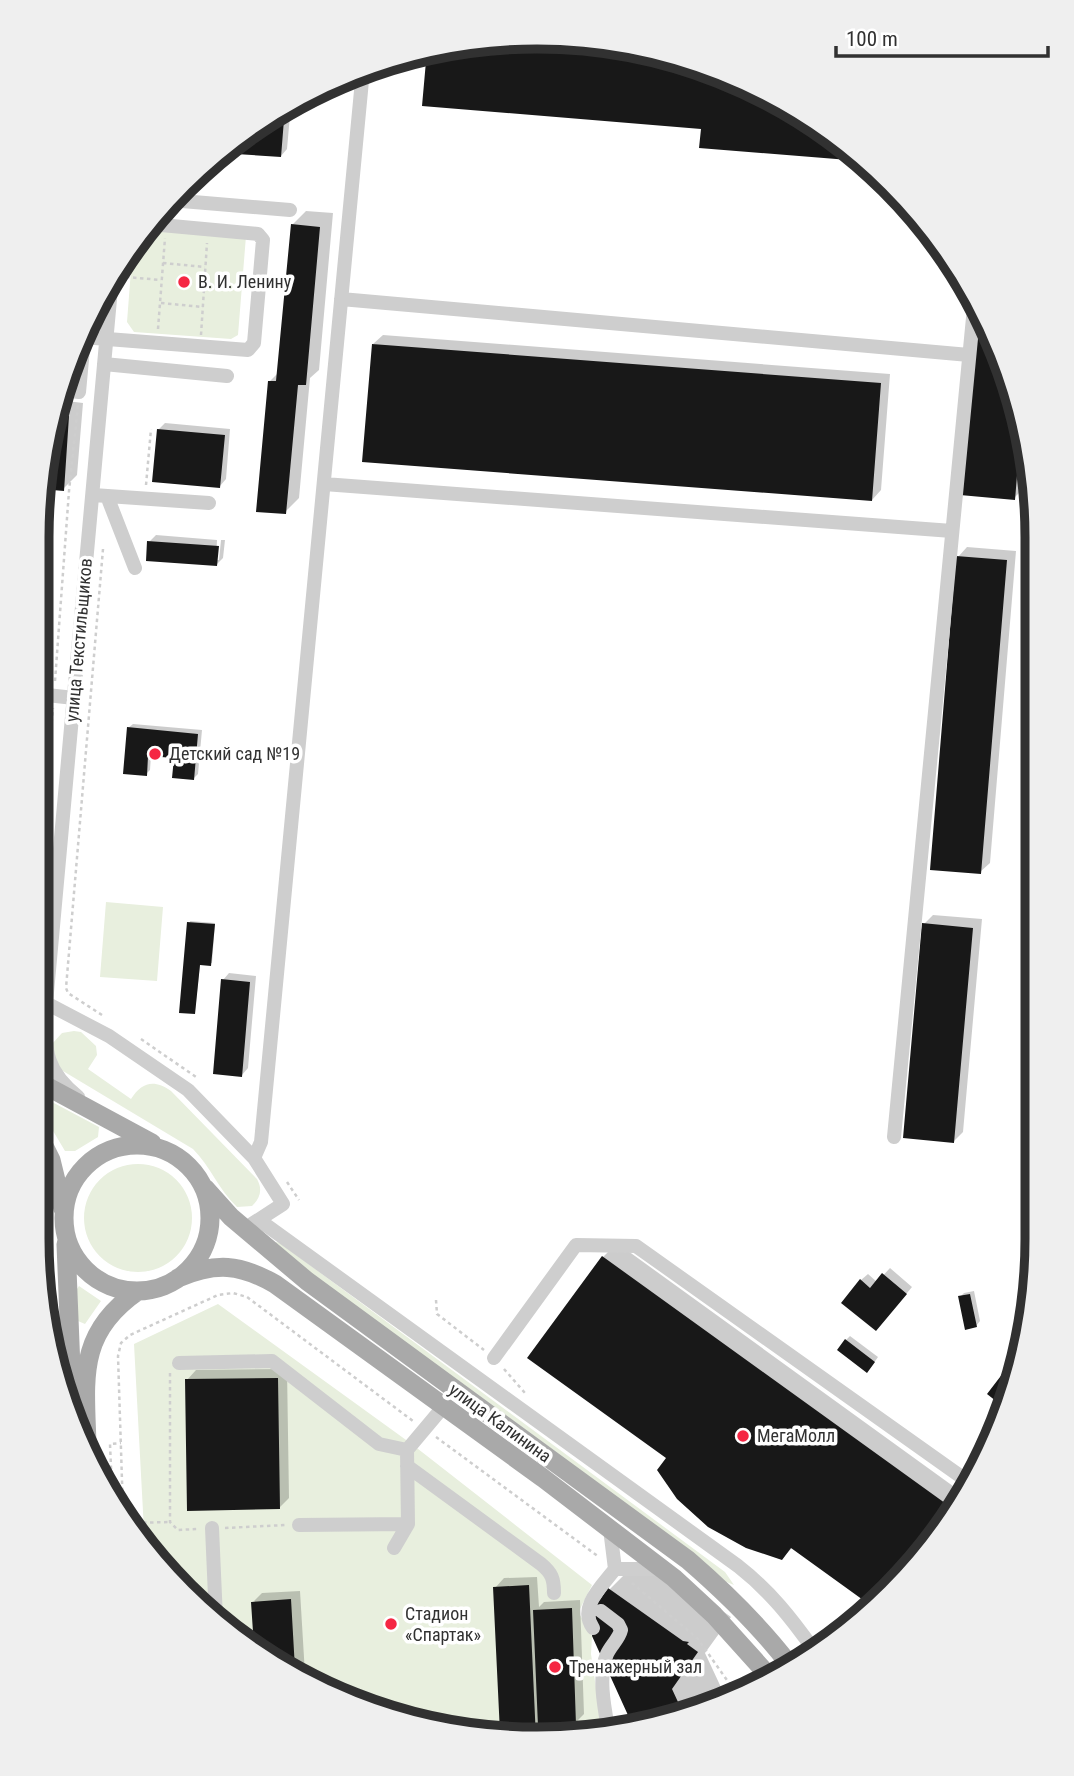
<svg xmlns="http://www.w3.org/2000/svg" width="1074" height="1776" font-family="'Roboto Condensed',sans-serif">
<rect width="100%" height="100%" fill="#fff"/>
<path fill="#e8efde" d="M 146,229 L 246,236 L 238,335 L 231,339 L 134,332 L 127,322 L 133,244 Z
M 106,902 L 163,907 L 157,981 L 100,977 Z
M 74,1031 L 81,1032 L 96,1046 L 97,1055 L 88,1069 L 131,1099 C 142,1082 154,1079 171,1091 L 257,1179 C 263,1190 260,1198 252,1206 L 237,1207 C 219,1190 210,1166 193,1149 L 58,1068 L 52,1044 L 62,1033 Z
M 37,1094 L 99,1127 L 98,1137 L 75,1151 L 65,1151 L 37,1104 Z
M84 1218a54 54 0 1 1 108 0a54 54 0 1 1-108 0Z
M 276,1242 L 280,1243 L 725,1572 L 734,1585 L 719,1579 L 276,1249 Z
M 79,1286 L 101,1301 L 85,1324 L 78,1321 L 77,1289 Z
M 218,1304 L 413,1445 L 592,1585 L 580,1609 L 580,1615 L 592,1636 L 591,1654 L 602,1729 L 537,1739 L 377,1713 L 233,1636 L 145,1549 L 134,1344 Z"/>
<path fill="#0003" d="M 291,104 L 287,149 L 281,156 L 259,121 Z
M 306,211 L 333,213 L 319,370 L 310,378 L 299,498 L 285,512 L 269,382 L 278,373 L 292,225 Z
M 978,304 L 1011,377 L 1026,453 L 1023,489 L 1014,498 Z
M 383,335 L 890,374 L 881,490 L 872,500 L 373,344 Z
M 81,341 L 79,366 L 69,376 L 64,375 Z
M 59,400 L 83,403 L 77,475 L 63,489 L 41,487 Z
M 165,423 L 230,429 L 226,479 L 220,486 L 158,430 Z
M 156,535 L 217,540 L 216,560 L 219,560 L 221,540 L 225,540 L 223,558 L 217,564 L 149,542 Z
M 967,547 L 1016,551 L 990,863 L 980,872 L 958,557 Z
M 133,724 L 202,730 L 198,774 L 194,778 L 176,757 L 151,755 L 150,770 L 146,774 L 128,728 Z
M 37,805 L 40,805 L 37,837 Z
M 933,915 L 982,919 L 963,1132 L 954,1141 L 924,924 Z
M 190,921 L 215,923 L 212,963 L 200,964 L 195,1012 Z
M 229,973 L 256,976 L 248,1068 L 242,1075 L 223,980 Z
M 617,1243 L 964,1494 L 953,1517 L 871,1604 L 793,1547 L 782,1558 L 668,1457 L 603,1257 Z
M 890,1268 L 912,1287 L 883,1322 L 861,1280 L 868,1274 L 877,1282 Z
M 974,1291 L 980,1321 L 976,1326 L 960,1297 L 964,1293 Z
M 850,1336 L 878,1357 L 871,1367 L 846,1340 Z
M 287,1369 L 289,1498 L 279,1508 L 187,1380 L 196,1370 Z
M 644,1555 L 731,1617 L 705,1653 L 726,1698 L 698,1713 L 633,1723 L 610,1589 Z
M 537,1577 L 539,1607 L 544,1602 L 580,1600 L 584,1714 L 575,1723 L 544,1724 L 545,1738 L 537,1739 L 502,1733 L 495,1588 L 504,1578 Z
M 300,1591 L 305,1674 L 255,1648 L 253,1602 L 262,1593 Z"/>
<path fill="#181818" d="M 537,37 L 635,46 L 729,75 L 815,121 L 861,161 L 699,148 L 701,129 L 422,106 L 427,50 L 440,46 Z
M 285,107 L 281,157 L 220,153 L 259,121 Z
M 291,224 L 320,227 L 306,385 L 298,385 L 286,514 L 256,512 L 268,381 L 276,381 Z
M 977,301 L 1011,377 L 1021,427 L 1015,500 L 960,495 Z
M 372,344 L 881,383 L 872,501 L 362,462 Z
M 56,415 L 69,416 L 64,491 L 41,489 Z
M 157,429 L 225,435 L 220,488 L 152,482 Z
M 147,541 L 219,546 L 217,566 L 146,561 Z
M 956,556 L 1007,560 L 981,874 L 930,870 Z
M 127,727 L 198,734 L 194,780 L 172,778 L 174,758 L 148,756 L 147,776 L 123,774 Z
M 187,922 L 215,924 L 211,966 L 200,965 L 195,1014 L 179,1013 Z
M 922,923 L 973,928 L 954,1143 L 903,1138 Z
M 221,979 L 250,982 L 242,1077 L 213,1074 Z
M 602,1256 L 956,1511 L 953,1517 L 870,1605 L 791,1548 L 782,1560 L 746,1548 L 708,1527 L 677,1499 L 657,1470 L 666,1458 L 527,1358 Z
M 882,1273 L 907,1294 L 876,1331 L 841,1303 L 860,1279 L 870,1288 Z
M 970,1294 L 977,1327 L 965,1330 L 958,1296 Z
M 845,1339 L 875,1362 L 867,1373 L 837,1350 Z
M 1020,1351 L 1011,1400 L 1006,1409 L 987,1394 Z
M 278,1378 L 280,1509 L 187,1511 L 185,1379 Z
M 529,1585 L 536,1739 L 500,1733 L 493,1587 Z
M 608,1588 L 683,1641 L 689,1642 L 687,1644 L 698,1652 L 672,1689 L 684,1715 L 632,1724 L 592,1636 L 594,1621 L 592,1611 Z
M 291,1599 L 295,1669 L 254,1647 L 251,1602 Z
M 572,1608 L 576,1725 L 538,1726 L 533,1610 Z"/>
<g fill="none" stroke-linecap="round" stroke-linejoin="round">
<path stroke="#cecece" stroke-width="2.5" stroke-dasharray="3.5 3.5" stroke-linecap="butt" d="M 163,263 L 205,267
M 127,274 L 129,249
M 126,277 L 161,280
M 161,303 L 203,307
M 158,329 L 165,238
M 201,335 L 207,243
M 146,485 L 151,429
M 55,681 L 69,491 L 78,405
M 37,883 L 53,708
M 102,1015 L 68,993 L 66,988 L 103,549
M 141,1039 L 196,1077
M 287,1182 L 299,1200
M 37,1191 L 44,1235 L 47,1299
M 436,1300 L 437,1314 L 484,1350
M 504,1369 L 525,1393
M 170,1373 L 170,1522 L 178,1530 L 197,1529
M 436,1437 L 599,1557
M 112,1490 L 110,1444 L 121,1443
M 123,1512 L 118,1356 L 121,1343 L 130,1335 L 218,1295 L 233,1293 L 247,1297 L 413,1421
M 129,1523 L 170,1522
M 225,1528 L 285,1525
M 632,1583 L 698,1639 L 736,1693"/>
<path stroke="#cecece" stroke-width="14" d="M 170,200 L 290,210
M 341,299 L 969,355
M 82,337 L 248,350 L 254,343 L 263,240 L 258,234 L 150,224
M 104,364 L 227,376
M 61,390 L 79,392 L 84,338
M 324,484 L 952,531
M 93,495 L 209,503
M 107,496 L 135,568
M 38,694 L 74,698
M 1036,894 L 1033,900 L 1032,975 L 1036,979
M 46,1003 L 109,1036 L 188,1090 L 254,1158 L 283,1204 L 252,1224
M 78,1097 C 41,1067 46,1047 46,1003 L 112,277
M 894,1137 L 975,297
M 254,1158 L 261,1142 L 363,70
M 259,1220 L 738,1566 C 770,1591 791,1618 814,1650
M 53,1338 L 70,1338
M 494,1358 L 576,1245 L 636,1246 L 970,1483
M 179,1363 L 272,1361 L 379,1444 L 407,1450 L 408,1524 L 299,1525
M 407,1450 L 444,1406
M 407,1466 L 541,1564 C 552,1573 554,1579 554,1593
M 212,1528 L 216,1619
M 610,1529 L 615,1569 L 661,1569
M 394,1548 L 408,1524
M 601,1611 L 618,1624 L 621,1630 C 619,1639 611,1645 607,1654 C 598,1675 604,1706 608,1728
M 593,1628 C 578,1607 602,1586 615,1569"/>
<path stroke="#a9a9a9" stroke-width="19" d="M 37,1081 L 152,1143
M 37,1132 L 51,1160 L 63,1209
M64 1218a73 73 0 1 1 146 0a73 73 0 1 1-146 0Z
M 205,1188 L 231,1217 L 307,1281 L 688,1560 C 725,1592 759,1625 789,1664
M 66,1244 L 73,1418
M 178,1278 C 216,1262 240,1264 275,1284 L 543,1478 L 674,1578 L 714,1615 L 768,1675
M 87,1444 C 85,1378 77,1333 138,1291"/>
</g>
<g fill="#f52643" stroke="#fff" stroke-width="2.5">
<circle cx="184" cy="282" r="7"/>
<circle cx="155" cy="754" r="7"/>
<circle cx="743" cy="1436" r="7"/>
<circle cx="391" cy="1624" r="7"/>
<circle cx="555" cy="1667" r="7"/>
</g>
<g text-anchor="middle" stroke-width="7" stroke-linejoin="round" paint-order="stroke">
<g font-size="18" fill="#313131" stroke="#fff" text-anchor="start">
<text x="198" y="288">В. И. Ленину</text>
<text x="169" y="760">Детский сад №19</text>
<text x="757" y="1442">МегаМолл</text>
<text x="405" y="1620">Стадион<tspan x="405" dy="21">«Спартак»</tspan></text>
<text x="569" y="1673">Тренажерный зал</text>
</g>
<g font-size="18" fill="#313131" stroke="#fff">
<text transform="translate(79 640) rotate(-85)" y="6">улица Текстильщиков</text>
<text transform="translate(500 1423) rotate(36)" y="6">улица Калинина</text>
</g>
</g>
<path d="M0 0H1074V1776H0ZM537 49H537A488 488 0 0 1 1025 537V1239A488 488 0 0 1 537 1727H537A488 488 0 0 1 49 1239V537A488 488 0 0 1 537 49Z" fill="#efefef" fill-rule="evenodd"/>
<path fill="none" stroke="#313131" stroke-width="9" d="M537 49H537A488 488 0 0 1 1025 537V1239A488 488 0 0 1 537 1727H537A488 488 0 0 1 49 1239V537A488 488 0 0 1 537 49Z"/>
<path d="M836 46v10h212v-10" fill="none" stroke="#313131" stroke-width="3.5"/>
<text x="846" y="46" font-size="21" fill="#313131" stroke="#ffffff" stroke-width="5" paint-order="stroke">100 m</text>
</svg>
